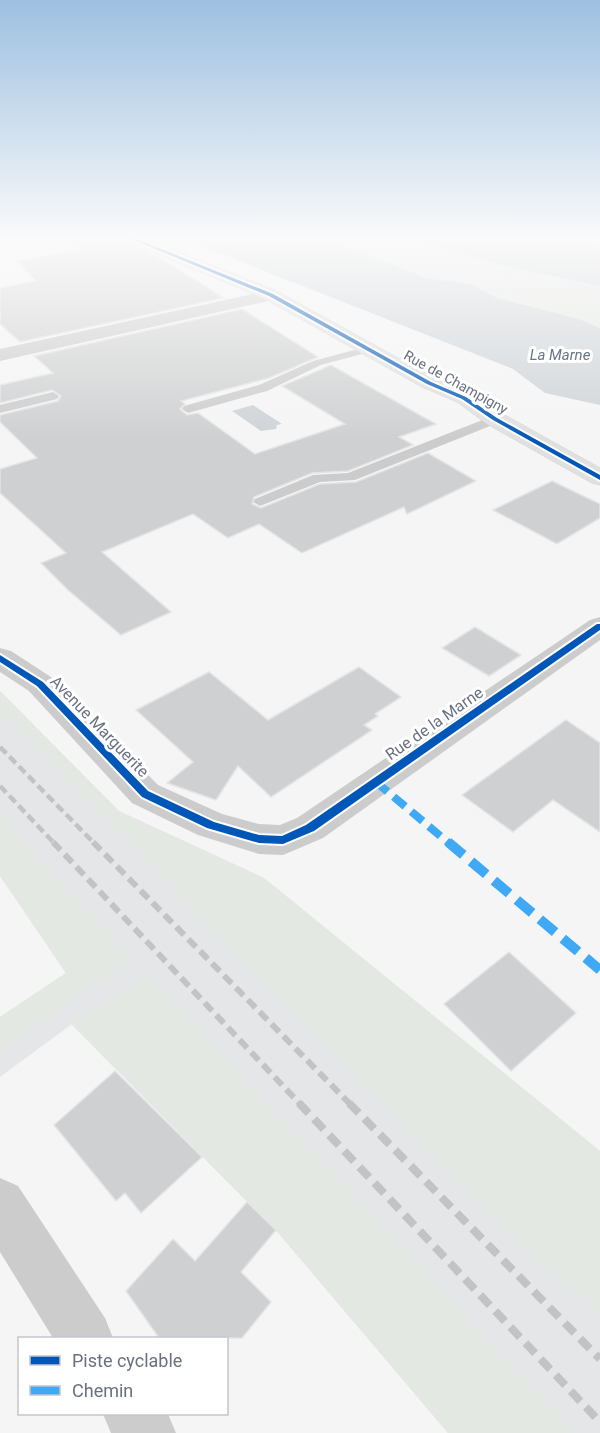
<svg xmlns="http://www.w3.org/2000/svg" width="600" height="1433" font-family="Roboto,sans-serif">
<rect width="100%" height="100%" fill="#f5f5f5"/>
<path fill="#e5e6e7" d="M 0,691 L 119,811 L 264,878 L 600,1151 L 600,1433 L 448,1433 L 280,1235 L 72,1024 L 0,1077 L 0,1017 L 66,973 L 0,876 Z"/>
<path fill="#e4e8e3" d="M 328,239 L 410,239 L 500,265 L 600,286 L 600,328 L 579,319 L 497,298 L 473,285 L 427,278 Z
M 0,691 L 119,811 L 264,878 L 600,1151 L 600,1314 L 542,1261 L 226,944 L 0,708 Z
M 0,817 L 129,959 L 0,1049 L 0,1017 L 66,973 L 0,876 Z
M 149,979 L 573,1433 L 448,1433 L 280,1235 L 71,1024 Z"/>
<path fill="#ced3d7" d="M 184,239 L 328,239 L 427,278 L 473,285 L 497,298 L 579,319 L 600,328 L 600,405 L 545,393 L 513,369 Z
M 410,239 L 577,239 L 600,246 L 600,286 L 500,265 Z
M 253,405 L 282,424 L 277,425 L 276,429 L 261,431 L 232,411 Z"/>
<path fill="#cfd0d1" stroke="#e4e4e4" stroke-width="1.5" d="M 63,239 L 118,239 L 162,259 L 224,298 L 20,342 L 0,324 L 0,288 L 36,281 L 17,261 L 79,250 Z
M 242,309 L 318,357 L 269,378 L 181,401 L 185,404 L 180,409 L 187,415 L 198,413 L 255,454 L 345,424 L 282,386 L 331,365 L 436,424 L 399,437 L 413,445 L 348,471 L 312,473 L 254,497 L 252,504 L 261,508 L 320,484 L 356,482 L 428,453 L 476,481 L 407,514 L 404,507 L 302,553 L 259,524 L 228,538 L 193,514 L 102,552 L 171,612 L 121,635 L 68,590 L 41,563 L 66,553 L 0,493 L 0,469 L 37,458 L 0,422 L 0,415 L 58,401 L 61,396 L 52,390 L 0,403 L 0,385 L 53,373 L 34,356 Z
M 552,481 L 600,504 L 600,518 L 557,544 L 493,510 Z
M 475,627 L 521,655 L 489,676 L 442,648 Z
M 359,667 L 401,697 L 375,714 L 378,716 L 364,725 L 372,730 L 271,797 L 238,766 L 216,800 L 167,783 L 193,762 L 136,710 L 209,672 L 268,720 Z
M 566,720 L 600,743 L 600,832 L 553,800 L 513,832 L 462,795 Z
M 509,952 L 576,1013 L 511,1071 L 444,1004 Z
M 115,1071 L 202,1157 L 141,1213 L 125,1193 L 116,1201 L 54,1125 Z
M 247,1202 L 276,1230 L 241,1272 L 271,1302 L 242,1338 L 159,1338 L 126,1291 L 173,1239 L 195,1261 Z"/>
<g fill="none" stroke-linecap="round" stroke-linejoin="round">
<g stroke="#d1d1d3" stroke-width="1">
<path id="secondary" d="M 126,239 L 147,239 L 277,291 L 436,379 L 471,394 L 503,414 L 600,468 L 600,485 L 592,483 L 487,424 L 457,402 L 422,387 L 265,299 L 128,242 Z"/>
</g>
<path fill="#cccccd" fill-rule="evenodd" d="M 369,346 L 373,347 L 373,351 L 321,365 L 267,391 L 188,413 L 182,409 L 184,406 L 259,385 L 313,361 Z
M 53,392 L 59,396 L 57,399 L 0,413 L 0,405 Z
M 495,415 L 501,419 L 500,422 L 355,480 L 320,482 L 260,506 L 253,502 L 255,499 L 313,475 L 348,473 Z"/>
<path fill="#cccccd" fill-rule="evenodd" d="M 271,290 L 277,291 L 280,295 L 277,299 L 0,361 L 0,349 Z
M 600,617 L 600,640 L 323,838 L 283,855 L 259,854 L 198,835 L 132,803 L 29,691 L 0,672 L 0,648 L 11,651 L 51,677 L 158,785 L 222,814 L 259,824 L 280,825 L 297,818 L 590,620 Z
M 0,1178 L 18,1186 L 105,1318 L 113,1338 L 53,1338 L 0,1252 Z
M 103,1414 L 168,1414 L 176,1433 L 111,1433 Z"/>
<use href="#secondary" fill="#e0e0e1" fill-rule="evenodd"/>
<path stroke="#c2c3c5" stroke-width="4.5" stroke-dasharray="9 4.5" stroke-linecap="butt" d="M 0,747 L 95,844
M 0,786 L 55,844"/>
<path stroke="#c2c3c5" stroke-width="6" stroke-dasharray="11 6" stroke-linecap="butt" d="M 53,842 L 301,1105
M 93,842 L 351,1105"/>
<path stroke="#c2c3c5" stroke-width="8" stroke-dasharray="14 8" stroke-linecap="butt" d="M 299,1103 L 600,1422
M 349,1103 L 600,1359"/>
<path stroke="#3fa9f5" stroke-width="8" stroke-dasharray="15 8" stroke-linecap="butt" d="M 376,782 L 450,844"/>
<path stroke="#3fa9f5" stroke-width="10" stroke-dasharray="20 10" stroke-linecap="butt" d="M 448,842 L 600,970"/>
<g stroke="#fff" stroke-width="4">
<path id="cycleway" d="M 131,239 L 137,239 L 273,294 L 431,382 L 466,397 L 497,418 L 600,475 L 600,480 L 493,420 L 462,399 L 427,384 L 269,296 Z
M 597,624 L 600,624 L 600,630 L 314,831 L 283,844 L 259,843 L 207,828 L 142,797 L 37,686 L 0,662 L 0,655 L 43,682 L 148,791 L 214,822 L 259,835 L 282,836 L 306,825 Z"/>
</g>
<use href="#cycleway" fill="#0057b8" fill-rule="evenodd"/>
</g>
<linearGradient id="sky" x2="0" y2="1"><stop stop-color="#9dc0e1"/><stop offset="0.54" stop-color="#fafafa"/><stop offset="1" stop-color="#fafafa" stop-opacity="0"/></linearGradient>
<rect width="600" height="440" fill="url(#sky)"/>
<g text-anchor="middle" stroke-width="6" stroke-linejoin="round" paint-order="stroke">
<g font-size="14" fill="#697081" stroke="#fff">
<text transform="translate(456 382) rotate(29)" y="5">Rue de Champigny</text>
</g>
<g font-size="15" font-style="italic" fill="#697685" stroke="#fff">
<text x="560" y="360">La Marne</text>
</g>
<g font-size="16" fill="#697081" stroke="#fff">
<text transform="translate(434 723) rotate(-35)" y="6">Rue de la Marne</text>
<text transform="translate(100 726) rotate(46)" y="6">Avenue Marguerite</text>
</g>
</g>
<rect x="18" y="1337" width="210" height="78" fill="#ffffff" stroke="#c3c6cd" stroke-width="1.5"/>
<rect x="30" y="1356" width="30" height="9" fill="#0057b8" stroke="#c3c6cd" stroke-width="1.5"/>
<text x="72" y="1367" font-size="18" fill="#697081">Piste cyclable</text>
<rect x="30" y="1386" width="30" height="9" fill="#3fa9f5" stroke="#c3c6cd" stroke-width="1.5"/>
<text x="72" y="1397" font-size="18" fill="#697081">Chemin</text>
</svg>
